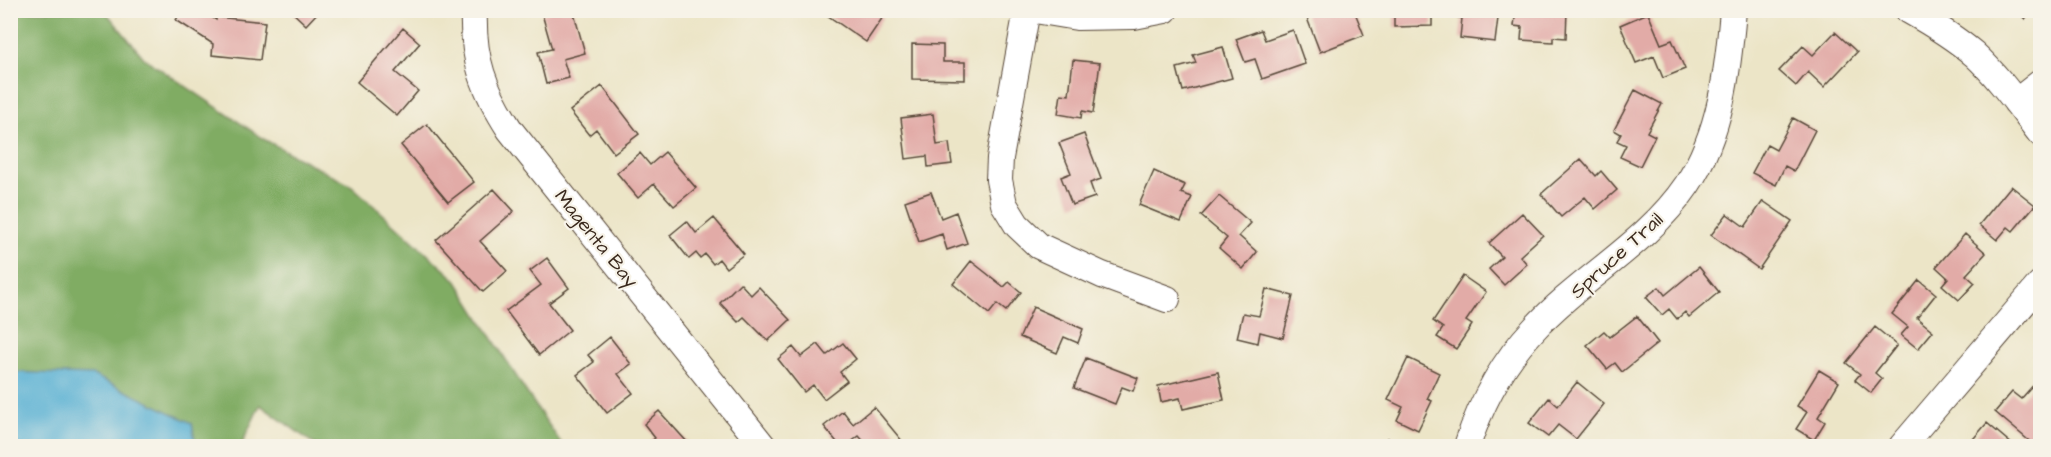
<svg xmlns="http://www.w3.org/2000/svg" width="2051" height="457" font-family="'Architects Daughter',sans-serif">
<rect width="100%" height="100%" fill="#f7f3e8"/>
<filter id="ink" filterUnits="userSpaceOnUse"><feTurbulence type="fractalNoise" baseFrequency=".0167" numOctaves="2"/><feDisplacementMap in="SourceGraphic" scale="12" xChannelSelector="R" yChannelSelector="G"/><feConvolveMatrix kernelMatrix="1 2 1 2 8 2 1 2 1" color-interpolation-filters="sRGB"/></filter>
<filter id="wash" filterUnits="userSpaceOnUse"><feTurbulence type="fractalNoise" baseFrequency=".008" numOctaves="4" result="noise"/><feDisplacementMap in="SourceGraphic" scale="24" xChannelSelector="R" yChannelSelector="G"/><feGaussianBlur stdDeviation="1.35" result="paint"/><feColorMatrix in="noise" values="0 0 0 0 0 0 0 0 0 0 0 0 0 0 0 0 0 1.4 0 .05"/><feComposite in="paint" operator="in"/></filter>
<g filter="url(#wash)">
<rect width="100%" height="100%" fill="#ece5c7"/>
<path fill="#80ac63" stroke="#5e6b40" stroke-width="1.5" d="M 10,11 L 105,11 L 144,58 L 267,141 L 352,186 L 456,280 L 523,387 L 563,446 L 317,446 L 260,405 L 241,446 L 11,446 Z"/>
<path fill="#55afd3" stroke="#486c78" stroke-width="1.5" d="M 11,372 L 93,375 L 192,423 L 196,446 L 11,446 Z"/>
<g id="blocks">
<path fill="#e2aba7" d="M 182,10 L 200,10 L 216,20 L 216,17 L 265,22 L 260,60 L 212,55 L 213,44 L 176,20 Z
M 290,10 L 320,10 L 306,25 Z
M 555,10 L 573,10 L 585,53 L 563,59 L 569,78 L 546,84 L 538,52 L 552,49 L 542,14 Z
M 826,10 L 872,10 L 883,17 L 866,42 L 824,13 Z
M 1312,10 L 1333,12 L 1354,10 L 1364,35 L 1320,52 L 1305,13 Z
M 1394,10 L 1432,10 L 1432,26 L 1394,27 Z
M 1448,10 L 1499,10 L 1495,42 L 1460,38 L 1462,18 L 1447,16 Z
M 1516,10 L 1567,10 L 1566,38 L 1553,37 L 1553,42 L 1521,40 L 1522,27 L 1514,26 Z
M 2016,10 L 2032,10 L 2025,19 Z
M 1648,13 L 1661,44 L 1672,40 L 1685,69 L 1663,78 L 1654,56 L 1636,63 L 1620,25 Z
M 403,28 L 420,43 L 395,72 L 418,91 L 397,116 L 357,82 Z
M 1261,30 L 1265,40 L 1293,30 L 1305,64 L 1262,79 L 1255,59 L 1245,62 L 1236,39 Z
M 1835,32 L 1857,52 L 1824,87 L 1808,72 L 1796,86 L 1779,71 L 1803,46 L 1813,55 Z
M 912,44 L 943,45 L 943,62 L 965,62 L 965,80 L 912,79 Z
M 1223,47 L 1232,78 L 1183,91 L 1177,68 L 1196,63 L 1193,55 Z
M 1073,60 L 1100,63 L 1093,113 L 1082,111 L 1081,118 L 1058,114 L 1061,94 L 1069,95 Z
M 602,86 L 639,134 L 614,153 L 596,129 L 589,135 L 570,111 Z
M 1635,90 L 1662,104 L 1647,132 L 1655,136 L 1640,166 L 1620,157 L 1626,145 L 1617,141 L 1621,134 L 1614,130 Z
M 933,114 L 937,145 L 949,143 L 952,164 L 928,167 L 927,156 L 906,159 L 901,118 Z
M 1793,118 L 1815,130 L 1794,171 L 1785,166 L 1776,185 L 1752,173 L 1767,145 L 1776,150 Z
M 427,124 L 474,182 L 448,202 L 401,145 Z
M 1084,134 L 1101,179 L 1090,183 L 1095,197 L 1072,205 L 1061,177 L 1071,173 L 1059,143 Z
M 665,152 L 696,188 L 674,206 L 654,184 L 638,198 L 617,173 L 640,153 L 650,165 Z
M 1581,159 L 1596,176 L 1601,171 L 1617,190 L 1595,209 L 1585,197 L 1561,217 L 1541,194 Z
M 1154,171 L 1185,185 L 1181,193 L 1192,197 L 1181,222 L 1139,205 Z
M 2011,186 L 2035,205 L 2013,231 L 2008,227 L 1997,240 L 1979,225 Z
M 494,189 L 514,211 L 480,241 L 507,271 L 483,292 L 436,240 Z
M 931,192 L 941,218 L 956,212 L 967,243 L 947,250 L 942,234 L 919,242 L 905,201 Z
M 1219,196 L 1251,223 L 1239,236 L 1257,252 L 1243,269 L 1219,248 L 1227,238 L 1201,216 Z
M 1763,201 L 1792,221 L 1759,269 L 1711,235 L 1727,214 L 1745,227 Z
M 1522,213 L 1543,235 L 1520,256 L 1527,264 L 1504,285 L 1489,269 L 1502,257 L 1489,243 Z
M 714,218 L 744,254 L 726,268 L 719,259 L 713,264 L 705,254 L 700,258 L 696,253 L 689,259 L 670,235 L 687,221 L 696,233 Z
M 1965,234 L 1986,253 L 1966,275 L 1975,283 L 1959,300 L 1942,285 L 1948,278 L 1936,267 Z
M 547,258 L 569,288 L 549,303 L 570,330 L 539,355 L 506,311 L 541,285 L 530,271 Z
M 971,261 L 1004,287 L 1009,282 L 1021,292 L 1006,311 L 997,304 L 989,314 L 953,284 Z
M 1699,267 L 1719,292 L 1689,317 L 1685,312 L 1677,319 L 1669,309 L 1662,315 L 1646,297 L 1659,287 L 1665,295 Z
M 1463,276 L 1486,292 L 1466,321 L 1472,325 L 1456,349 L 1437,337 L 1443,328 L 1433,321 Z
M 1919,280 L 1936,294 L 1917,318 L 1933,331 L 1918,349 L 1901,335 L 1908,327 L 1892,314 Z
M 740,283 L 751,295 L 759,287 L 790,320 L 768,341 L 744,317 L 738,322 L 720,303 Z
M 1266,289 L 1293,296 L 1283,338 L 1260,332 L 1258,343 L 1237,338 L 1243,313 L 1259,316 Z
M 1033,307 L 1083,329 L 1078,343 L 1064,337 L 1057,353 L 1020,337 Z
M 1637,316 L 1658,343 L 1622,372 L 1615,363 L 1607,369 L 1587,345 L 1604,331 L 1610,337 Z
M 1875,327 L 1897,345 L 1875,373 L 1882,379 L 1871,393 L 1855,380 L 1860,374 L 1846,363 Z
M 610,337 L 631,364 L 618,374 L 633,393 L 607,413 L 577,375 L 594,362 L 588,355 Z
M 843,343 L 856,359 L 840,372 L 847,381 L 824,399 L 813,385 L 804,392 L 778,359 L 793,347 L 801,357 L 818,344 L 827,355 Z
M 1086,358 L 1138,378 L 1133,391 L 1122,387 L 1115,404 L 1074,388 Z
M 1408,358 L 1439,373 L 1427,399 L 1432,401 L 1418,430 L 1397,420 L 1403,407 L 1388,400 Z
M 1819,370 L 1839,382 L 1818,417 L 1825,422 L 1814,440 L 1796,429 L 1807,412 L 1797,406 Z
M 1218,372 L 1224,400 L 1183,409 L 1180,398 L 1161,402 L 1158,386 Z
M 1577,382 L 1604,404 L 1576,439 L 1558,425 L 1548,437 L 1529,423 L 1549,398 L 1558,406 Z
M 2036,382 L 2040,386 L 2040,437 L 2034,445 L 1995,412 L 2012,392 L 2021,399 Z
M 874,407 L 903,442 L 897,446 L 868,446 L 859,436 L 846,446 L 840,446 L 824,426 L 843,411 L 853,424 Z
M 659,411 L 688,443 L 684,446 L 646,446 L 655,438 L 644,424 Z
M 1987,423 L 2014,446 L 1967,446 Z
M 1387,438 L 1406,446 L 1382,446 Z"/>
</g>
</g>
<g filter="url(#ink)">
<use href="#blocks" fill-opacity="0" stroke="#564637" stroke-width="1.5"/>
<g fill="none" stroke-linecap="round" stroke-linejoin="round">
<g stroke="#564637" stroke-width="28">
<path id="minor" d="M 474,10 C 472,59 484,90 510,130 L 763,446
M 1027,10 L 1000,158 L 999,180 L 1004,204 L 1017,225 L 1039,246 L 1102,275 L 1167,299
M 1035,10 L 1077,17 L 1134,16 L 1165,10
M 1908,10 C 1931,23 1954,37 1974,54 C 1999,77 2019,106 2040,133
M 2016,102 L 2040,83
M 1467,446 C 1481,403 1503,362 1534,329 C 1582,277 1647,244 1687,185 C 1721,133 1728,71 1733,10
M 1902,446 L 2040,284"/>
</g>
<use href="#minor" stroke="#fff" stroke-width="26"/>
</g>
</g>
<g text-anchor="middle" stroke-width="4.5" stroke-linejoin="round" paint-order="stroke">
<g font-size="20" fill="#3b2a1e" stroke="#f7f3e8">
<text transform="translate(597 238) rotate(51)" y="7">Magenta Bay</text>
<text transform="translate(1616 255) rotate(-42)" y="7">Spruce Trail</text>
</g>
</g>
<rect width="2051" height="457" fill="none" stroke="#f7f3e8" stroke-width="36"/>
</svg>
